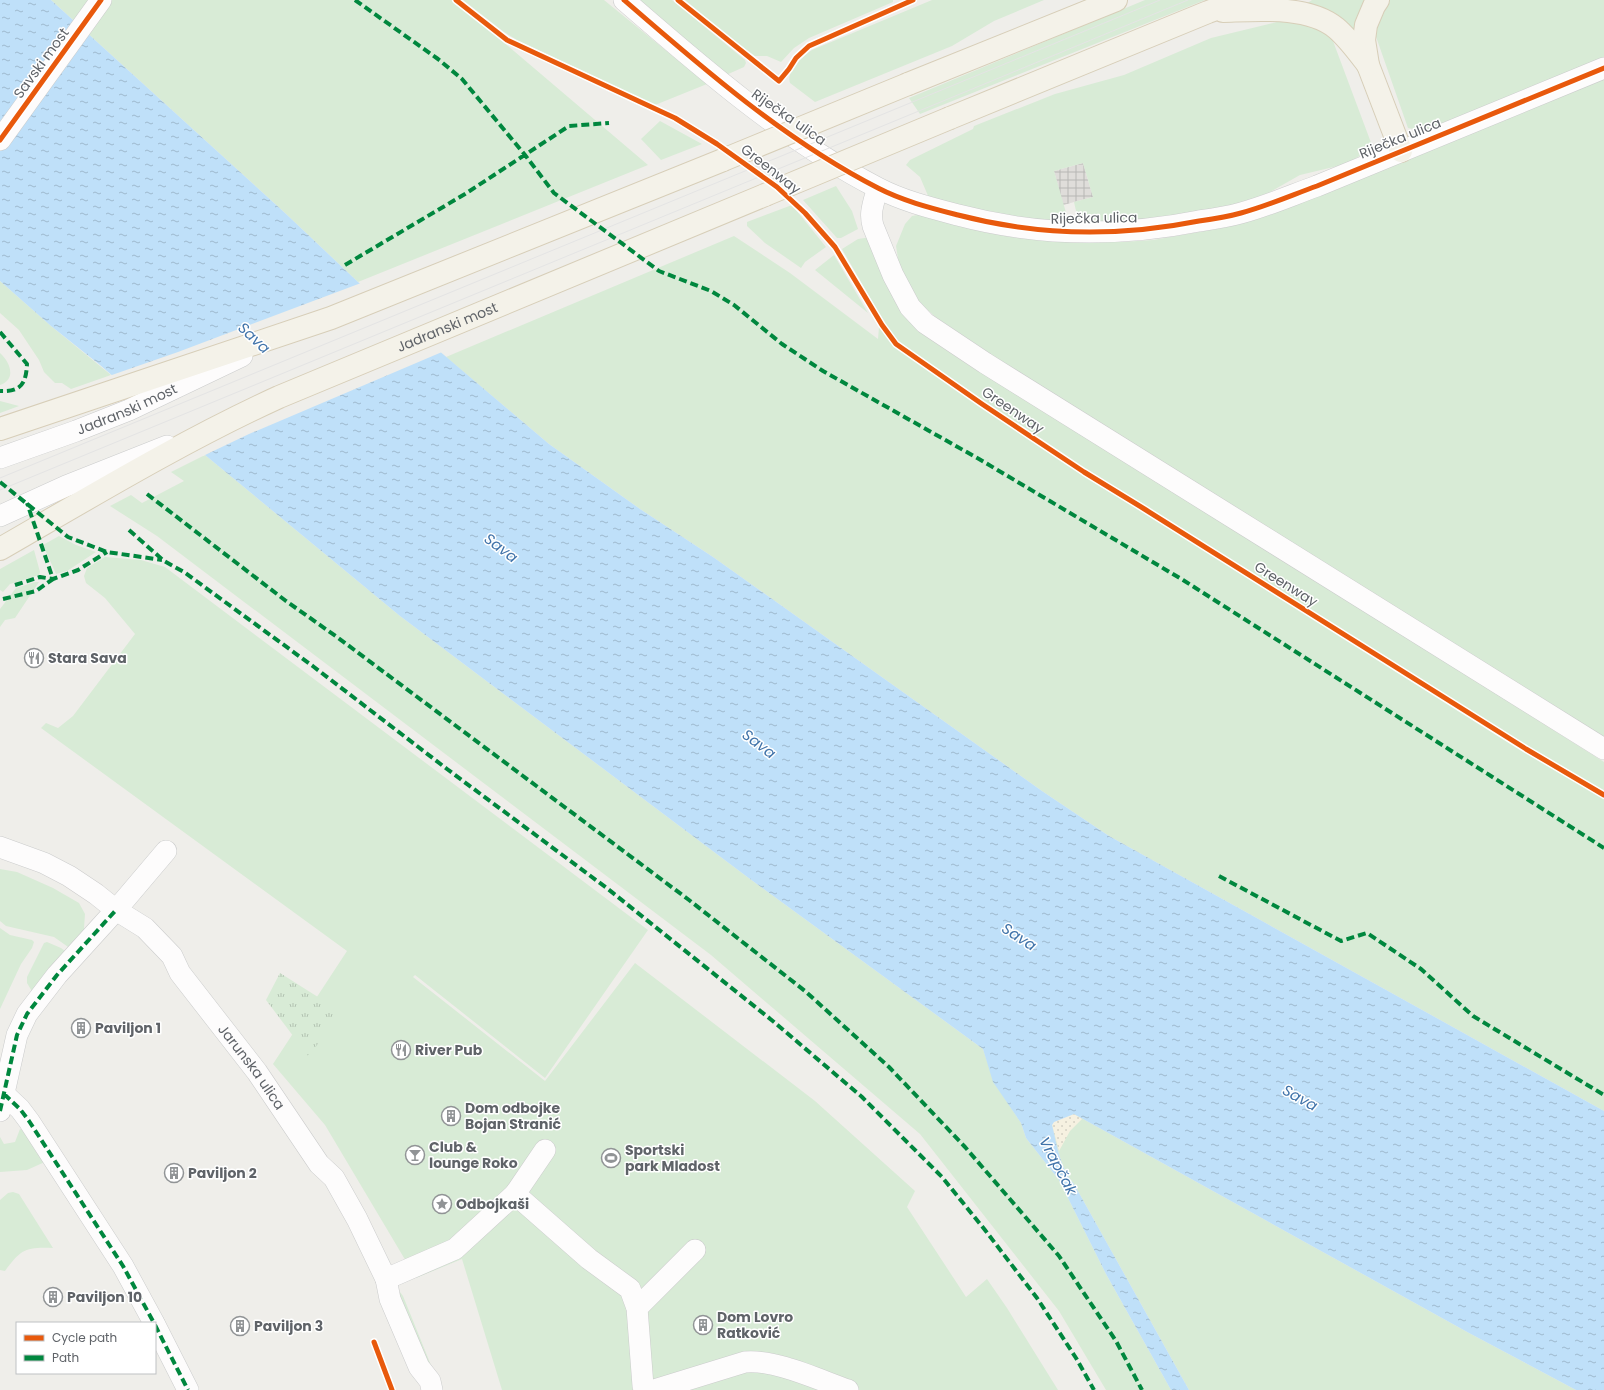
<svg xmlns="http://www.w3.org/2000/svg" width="1604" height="1390" font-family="Poppins,sans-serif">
<defs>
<pattern id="industrial-grid" width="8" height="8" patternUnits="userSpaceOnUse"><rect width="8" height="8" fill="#dfddda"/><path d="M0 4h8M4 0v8" fill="none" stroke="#b8b7b5"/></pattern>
<pattern id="sand-dots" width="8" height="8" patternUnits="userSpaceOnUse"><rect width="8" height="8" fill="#f6f1e1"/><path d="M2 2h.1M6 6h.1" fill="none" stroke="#d5d1c4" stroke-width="1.8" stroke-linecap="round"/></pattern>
<pattern id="park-tufts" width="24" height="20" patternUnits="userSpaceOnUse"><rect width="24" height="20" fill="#d8ebd6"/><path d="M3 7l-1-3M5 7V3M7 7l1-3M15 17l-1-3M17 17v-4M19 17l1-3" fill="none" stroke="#b2c2b1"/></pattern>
<pattern id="water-ripples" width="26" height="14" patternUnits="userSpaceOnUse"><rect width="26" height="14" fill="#bfe0f9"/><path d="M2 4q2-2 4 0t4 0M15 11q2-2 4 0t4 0" fill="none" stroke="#9eb9cd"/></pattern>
</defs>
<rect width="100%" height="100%" fill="#efeeea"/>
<path fill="url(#industrial-grid)" d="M 1083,163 L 1093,197 L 1063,205 L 1054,171 Z"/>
<path fill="#d8ebd6" d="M 51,0 L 454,0 L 648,165 L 358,282 L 285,213 Z
M 463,0 L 604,0 L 707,84 L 655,105 L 517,40 L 504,32 Z
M 633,0 L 672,0 L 745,60 L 746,63 L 744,67 L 726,75 Z
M 685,0 L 893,0 L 893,2 L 809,38 L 794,48 L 781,62 L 767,56 L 755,56 L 738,44 Z
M 932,0 L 1044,0 L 994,21 L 952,46 L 815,102 L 790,83 C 786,71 803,56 812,50 Z
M 1145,0 L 1205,0 L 920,114 L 909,98 Z
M 1312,0 L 1370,0 L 1357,39 L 1306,4 Z
M 1386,0 L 1604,0 L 1604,57 L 1428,130 L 1418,130 L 1408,128 L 1374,31 Z
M 1281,21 L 1299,21 L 1330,33 L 1373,148 L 1346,164 L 1300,175 L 1256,200 L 1167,220 L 1086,224 C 1077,219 1076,211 1074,202 L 1093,197 L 1083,163 L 1054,171 L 1067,216 L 1065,221 L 1029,221 L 929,198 L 920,177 L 906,165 L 910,160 L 973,129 L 974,126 L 1055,94 L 1124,75 L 1211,38 Z
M 1604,75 L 1604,742 L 949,329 L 912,296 L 901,277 L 896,246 L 905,224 L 912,216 L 923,214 L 955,225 L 984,232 L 1011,237 L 1059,242 L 1122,242 L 1153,240 L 1222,228 Z
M 660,121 L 702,144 L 661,160 L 641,139 Z
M 836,186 L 852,211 L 858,229 L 841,238 L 837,238 L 803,200 Z
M 792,205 L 826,247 L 805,262 L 801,268 L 765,243 L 747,226 L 747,222 Z
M 734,236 L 790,273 L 878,339 L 880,315 L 842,249 L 858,239 L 871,237 L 940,342 L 1604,762 L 1604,1111 L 1109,836 L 1042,791 L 713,557 L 640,509 L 549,444 L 446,357 Z
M 834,255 L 868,313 L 815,270 Z
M 0,281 L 51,326 L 111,375 L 71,389 L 62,383 L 55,383 L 44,372 L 39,360 L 19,330 L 0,313 Z
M 0,353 C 10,362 17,379 0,385 Z
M 0,401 L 19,406 L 0,413 Z
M 205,455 L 400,616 L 746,876 L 983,1049 L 994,1082 L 1021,1123 L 1026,1138 L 1059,1180 L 1106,1274 L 1171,1390 L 1106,1390 L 1059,1311 L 920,1134 L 711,955 L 157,536 L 110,506 L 131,495 L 142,503 L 184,481 L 171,472 Z
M 59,536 L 76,545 L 96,552 L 67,571 L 56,574 L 43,545 Z
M 34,550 L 40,572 L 39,575 L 10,584 L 3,592 L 0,590 L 0,569 Z
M 105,557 L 141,560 L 165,567 L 648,930 L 545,1078 L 415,975 L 413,977 L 545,1081 L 635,963 L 815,1101 L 915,1191 L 907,1207 L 966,1297 L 987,1279 L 1007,1308 L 1058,1390 L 502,1390 L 462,1259 L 416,1278 L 325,1125 L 273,1064 L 347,951 L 41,728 L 46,723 L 58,728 L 73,716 L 135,634 L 105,598 L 86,583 L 84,576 L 87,568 Z
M 35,582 L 39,582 L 15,618 L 5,620 L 0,627 L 0,609 L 16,588 Z
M 0,869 L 17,872 L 53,888 L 79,903 L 85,914 L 84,928 L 87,932 L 71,949 L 54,937 L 6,926 L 0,921 Z
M 0,928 L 10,935 L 32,940 L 34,942 L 32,948 L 21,964 L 0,1009 Z
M 47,942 L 61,948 L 65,951 L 33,993 L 27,983 L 27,977 L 44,943 Z
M 1074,1114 L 1469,1333 L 1576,1390 L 1189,1390 L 1074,1184 C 1060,1168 1057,1145 1052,1125 Z
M 20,1129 L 26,1132 L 47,1161 L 27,1170 L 0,1172 L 0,1137 L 4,1144 L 15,1142 Z
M 13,1192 L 19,1194 L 53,1248 C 26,1247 21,1249 5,1271 L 0,1270 L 0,1200 L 8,1193 Z
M 397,1292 L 400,1292 L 403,1296 L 441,1390 Z"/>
<path fill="url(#sand-dots)" d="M 1074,1114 L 1082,1119 L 1070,1131 L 1059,1151 L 1052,1125 L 1054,1122 Z"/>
<path fill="url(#park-tufts)" d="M 280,973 L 340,1011 L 309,1057 L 266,1000 Z"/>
<path fill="url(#water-ripples)" d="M 0,0 L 51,0 L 285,213 L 358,282 L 549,444 L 640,509 L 713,557 L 1042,791 L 1109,836 L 1604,1111 L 1604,1390 L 1576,1390 L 1469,1333 L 1074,1114 L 1054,1122 L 1052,1125 C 1057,1145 1060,1168 1074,1184 L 1189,1390 L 1171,1390 L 1106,1274 L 1059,1180 L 1026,1138 L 1021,1123 L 993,1082 L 983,1049 L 746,876 L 400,616 L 205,455 L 100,365 L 51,326 L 0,281 Z"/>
<path fill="#efeeea" d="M 361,283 L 442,352 L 249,434 L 203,456 L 109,376 L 178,352 Z"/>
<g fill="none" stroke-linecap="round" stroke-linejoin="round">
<g stroke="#cbcccc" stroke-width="22">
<g id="minor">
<path d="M 624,0 C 701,67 786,141 878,188 C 903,201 931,208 958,215 C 1038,236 1119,237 1199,221 C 1213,219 1227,217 1241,213 C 1267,206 1292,195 1317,186 L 1604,68"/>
<path d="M 0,140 L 101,0"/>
<path d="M 875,197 C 872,208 870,215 873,226 L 893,275 L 910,307 L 925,323 L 985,363 L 1604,749"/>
<path id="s1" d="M 0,458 L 76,431 L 129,410 L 242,356"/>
<path d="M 0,516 L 66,486 L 167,446"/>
<path id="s2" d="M 0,847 L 44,863 L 69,876 L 96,894 L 116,910 L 145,928 L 172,956 L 180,973 L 257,1072 L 319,1164 L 334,1178 L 357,1219 L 386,1279 L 390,1299 L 419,1367 L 430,1381 L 432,1390"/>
<path d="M 4,1094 L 20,1109 L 29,1121 L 123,1266 L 154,1323"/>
<path d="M 0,1111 L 17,1035 L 27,1014 L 57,975 L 116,910 L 166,851"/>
<path d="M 515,1194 L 589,1259 L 630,1289 L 637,1308 L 643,1386 L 645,1390"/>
<path d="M 386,1279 L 455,1249 L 515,1194 L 545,1150"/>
<path d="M 637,1308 L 695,1250"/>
<path d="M 155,1325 L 188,1390"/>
<path d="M 654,1390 L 745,1362 C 775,1359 819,1380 848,1390"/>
</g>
</g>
<g stroke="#d7ceb8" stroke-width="24">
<g id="major">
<path d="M 1378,0 L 1374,6 L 1366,25 L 1364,40 L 1368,65 L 1401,151"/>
<path d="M 1223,11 C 1257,10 1308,5 1336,28 C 1348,38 1358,52 1368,65"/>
<path d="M 908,84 L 1116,0"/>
<path d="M 950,118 L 1208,12 L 1241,0"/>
<path d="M 0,429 L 331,318 L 723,160"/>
<path id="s3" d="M 0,549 C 92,496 183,441 279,397 L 765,195"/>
</g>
</g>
<use href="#minor" stroke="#fdfcfc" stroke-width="21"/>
<use href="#major" stroke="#f4f2e9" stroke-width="22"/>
<path stroke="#e4e4e4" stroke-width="1" d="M 0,478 L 1160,0
M 0,490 L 1188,0"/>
<g stroke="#d7ceb8" stroke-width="24" stroke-linecap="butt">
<path id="major-bridge" d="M 723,160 L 908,84
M 765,195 L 950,118"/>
</g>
<use href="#major-bridge" stroke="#f4f2e9" stroke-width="22"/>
<path stroke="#00873e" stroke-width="4" stroke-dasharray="8 4" stroke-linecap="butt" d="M 355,0 L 438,59 L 462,79 L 525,155 L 554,193 L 659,271 L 711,291 L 734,305 L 782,344 L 823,371 L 979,459 L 1183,580 L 1604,848
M 345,265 L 465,194 L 569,126 L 609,123
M 0,332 L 27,364 C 26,384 21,392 0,391
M 0,482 L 68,537 L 107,552 L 162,560
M 147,494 L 286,601 L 337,637 L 689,900 L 805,991 L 889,1067 L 965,1147 L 1059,1256 L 1116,1341 L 1142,1390
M 129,530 L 164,561 L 184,572 L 314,667 L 447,769 L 608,889 L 774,1022 L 862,1097 L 942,1177 L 985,1230 L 1037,1298 L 1076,1358 L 1094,1390
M 15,585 L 40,577 L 53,579 L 78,570 L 107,552
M 3,599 L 36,591 L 53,579 L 27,503
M 1219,876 L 1341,941 L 1367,933 L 1421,969 L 1473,1016 L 1604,1095
M 4,1094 L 20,1109 L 29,1121 L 123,1266 L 154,1323
M 0,1111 L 17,1035 L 27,1014 L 57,975 L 116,910
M 155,1325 L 188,1390"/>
<g stroke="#fff" stroke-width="8">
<path id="cycleway" d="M 456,0 L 507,40 L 675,118 L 717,144 L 777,187 L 805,213 L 835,247 L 882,325 L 896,344 L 982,404 L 1084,472 L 1146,510 L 1526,749 L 1604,795
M 624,0 C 701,67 786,141 878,188 C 903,201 931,208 958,215 C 1038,236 1119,237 1199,221 C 1213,219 1227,217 1241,213 C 1267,206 1292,195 1317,186 L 1604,68
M 678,0 L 779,81 L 789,69 L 796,58 L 809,46 L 913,0
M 0,140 L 101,0
M 374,1342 L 392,1390"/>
</g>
<use href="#cycleway" stroke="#e8590c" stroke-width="5"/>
</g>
<defs>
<g id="restaurant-ring" transform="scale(1)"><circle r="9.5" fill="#fff" stroke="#919496" stroke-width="1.5"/><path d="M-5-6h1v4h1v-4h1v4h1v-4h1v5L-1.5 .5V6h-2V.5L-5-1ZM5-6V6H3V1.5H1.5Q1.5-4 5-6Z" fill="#919496"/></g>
<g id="building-ring" transform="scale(1)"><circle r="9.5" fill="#fff" stroke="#919496" stroke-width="1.5"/><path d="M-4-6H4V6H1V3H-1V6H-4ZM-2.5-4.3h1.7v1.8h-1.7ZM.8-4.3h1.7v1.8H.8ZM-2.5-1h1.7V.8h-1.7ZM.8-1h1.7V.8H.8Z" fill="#919496"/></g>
<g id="bar-ring" transform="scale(1)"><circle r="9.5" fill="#fff" stroke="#919496" stroke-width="1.5"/><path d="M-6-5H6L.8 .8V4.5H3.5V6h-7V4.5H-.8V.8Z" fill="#919496"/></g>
<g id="stadium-ring" transform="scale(1)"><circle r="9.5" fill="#fff" stroke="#919496" stroke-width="1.5"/><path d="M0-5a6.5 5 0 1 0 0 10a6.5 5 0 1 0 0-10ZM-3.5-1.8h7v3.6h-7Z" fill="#919496"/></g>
<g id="sight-ring" transform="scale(1)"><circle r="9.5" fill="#fff" stroke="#919496" stroke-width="1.5"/><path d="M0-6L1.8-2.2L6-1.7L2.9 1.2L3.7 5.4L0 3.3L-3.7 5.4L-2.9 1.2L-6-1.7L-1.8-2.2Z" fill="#919496"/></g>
</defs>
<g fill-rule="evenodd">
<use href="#restaurant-ring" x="34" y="658"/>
<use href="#building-ring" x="81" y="1028"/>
<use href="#restaurant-ring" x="401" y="1050"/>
<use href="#building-ring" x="451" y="1116"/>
<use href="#bar-ring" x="415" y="1155"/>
<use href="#stadium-ring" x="611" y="1158"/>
<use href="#building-ring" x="174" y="1173"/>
<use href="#sight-ring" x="442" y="1204"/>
<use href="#building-ring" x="53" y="1297"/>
<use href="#building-ring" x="703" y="1325"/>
<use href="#building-ring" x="240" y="1326"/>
</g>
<g text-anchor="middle" stroke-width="3" stroke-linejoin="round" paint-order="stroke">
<g font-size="14" fill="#5f6368" stroke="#fff">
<text transform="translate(41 63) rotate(-54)" y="5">Savski most</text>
<text transform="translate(789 117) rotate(35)" y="5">Riječka ulica</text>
<text transform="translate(1400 138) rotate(-22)" y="5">Riječka ulica</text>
<text transform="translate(771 169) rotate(38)" y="5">Greenway</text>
<text transform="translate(1094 218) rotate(-1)" y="5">Riječka ulica</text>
<text dy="5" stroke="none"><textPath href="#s3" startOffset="500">Jadranski most</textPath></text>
<text dy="5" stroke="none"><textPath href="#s1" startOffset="136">Jadranski most</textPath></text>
<text transform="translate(1013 410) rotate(34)" y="5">Greenway</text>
<text transform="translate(1286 584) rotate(32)" y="5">Greenway</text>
<text dy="5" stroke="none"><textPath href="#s2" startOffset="343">Jarunska ulica</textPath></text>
</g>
<g font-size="14" font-weight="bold" fill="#5f6368" stroke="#fff" text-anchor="start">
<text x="48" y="663">Stara Sava</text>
<text x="95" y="1033">Paviljon 1</text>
<text x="415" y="1055">River Pub</text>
<text x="465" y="1113">Dom odbojke<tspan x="465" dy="16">Bojan Stranić</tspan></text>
<text x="429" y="1152">Club &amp;<tspan x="429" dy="16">lounge Roko</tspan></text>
<text x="625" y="1155">Sportski<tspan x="625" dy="16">park Mladost</tspan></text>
<text x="188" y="1178">Paviljon 2</text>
<text x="456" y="1209">Odbojkaši</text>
<text x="67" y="1302">Paviljon 10</text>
<text x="717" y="1322">Dom Lovro<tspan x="717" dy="16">Ratković</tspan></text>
<text x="254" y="1331">Paviljon 3</text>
</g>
<g font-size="15" font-style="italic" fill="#4174aa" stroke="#fff">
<text transform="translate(254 338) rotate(43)" y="5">Sava</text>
<text transform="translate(501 548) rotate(37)" y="5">Sava</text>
<text transform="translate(759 744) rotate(37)" y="5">Sava</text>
<text transform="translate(1019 937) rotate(33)" y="5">Sava</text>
<text transform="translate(1300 1098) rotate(29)" y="5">Sava</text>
<text transform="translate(1058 1166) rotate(62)" y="5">Vrapčak</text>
</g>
</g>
<rect x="16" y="1322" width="140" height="52" fill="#ffffff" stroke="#bfc1c3"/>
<rect x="24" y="1335" width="20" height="6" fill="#e8590c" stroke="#bfc1c3"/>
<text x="52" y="1342" font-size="12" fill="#5f6368">Cycle path</text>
<rect x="24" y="1355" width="20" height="6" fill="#00873e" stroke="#bfc1c3"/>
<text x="52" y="1362" font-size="12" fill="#5f6368">Path</text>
</svg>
